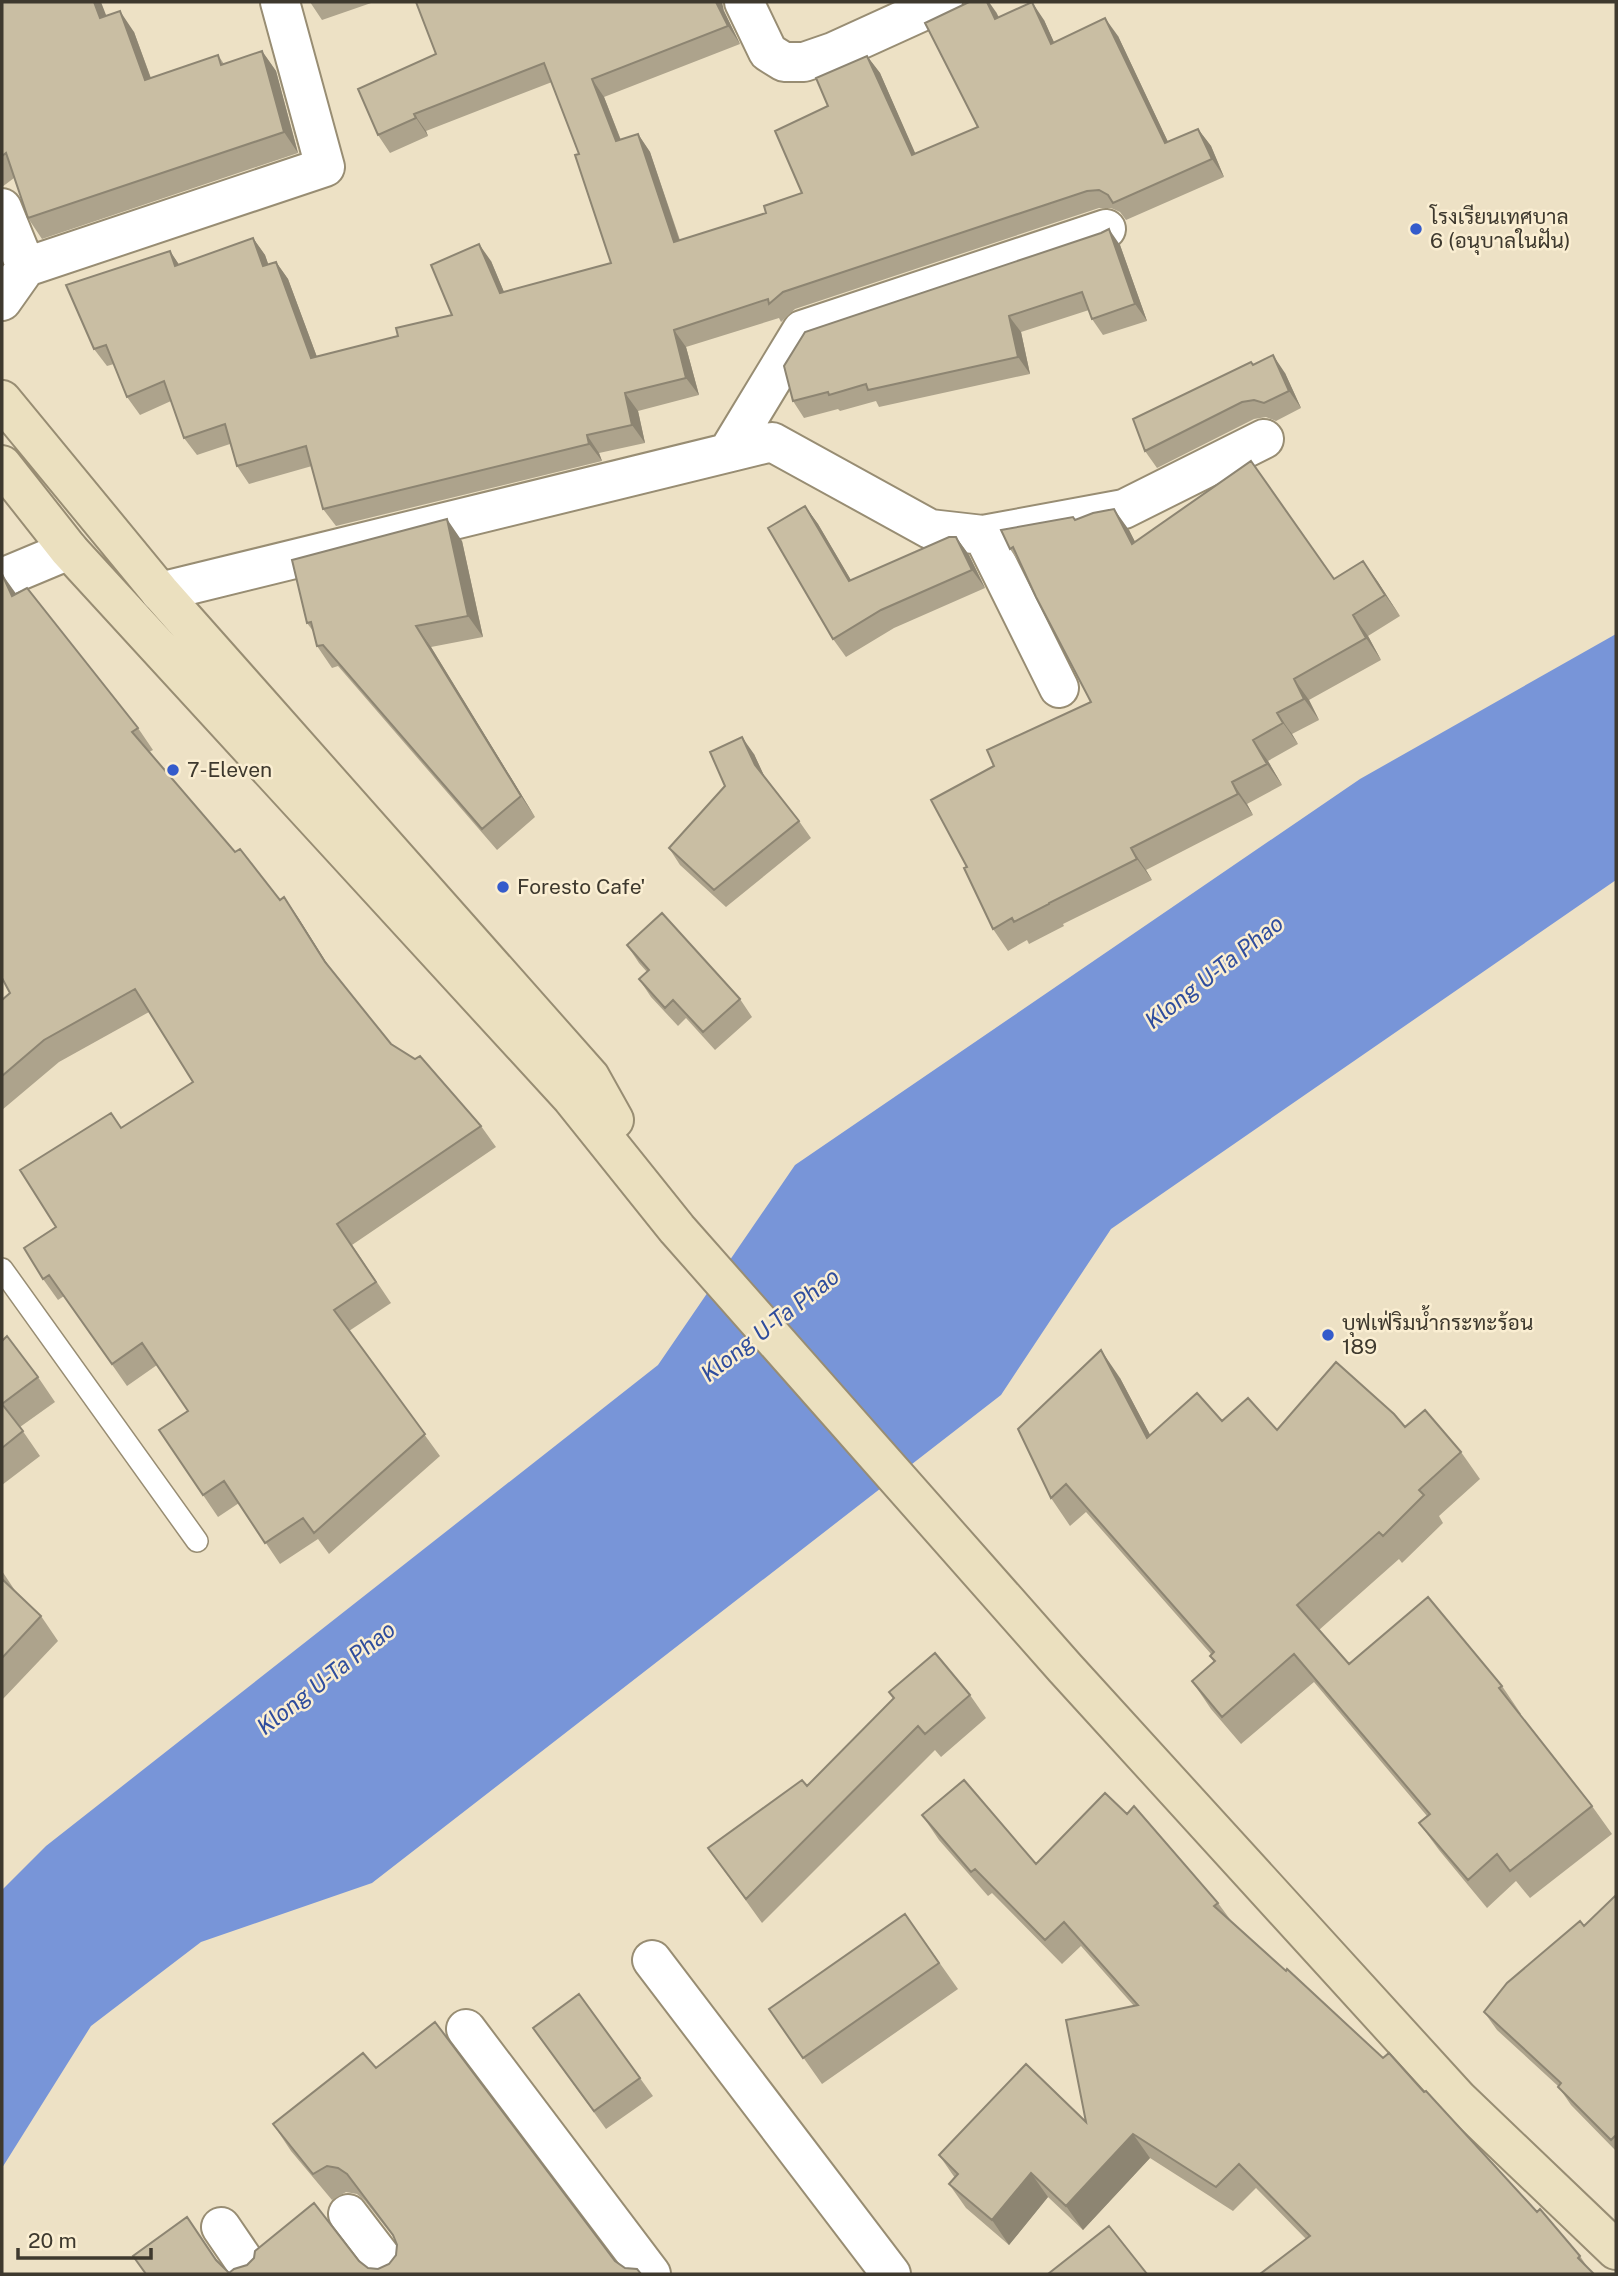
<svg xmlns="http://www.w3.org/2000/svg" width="1618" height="2276" font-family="'Public Sans',Sarabun,sans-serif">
<rect width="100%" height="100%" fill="#ede1c5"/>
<path fill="#7895d8" d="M 1616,634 L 1616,880 L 1111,1229 L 1001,1395 L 372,1883 L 201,1942 L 91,2026 L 2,2168 L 2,1890 L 46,1846 L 658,1365 L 795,1165 L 1360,779 Z"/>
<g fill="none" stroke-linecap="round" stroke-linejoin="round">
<g stroke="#988d73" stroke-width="24">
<path id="lane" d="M 2,1269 L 197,1541"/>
</g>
<g stroke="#988d73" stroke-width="42">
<path id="street" d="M 744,2 L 768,52 L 784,62 L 804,62 L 833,52 L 943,2
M 2,208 L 26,267 L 2,301
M 26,267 L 325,167 L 280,2
M 728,452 L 802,330 L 1106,229
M 983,535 L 1059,688
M 2,578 L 69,550
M 160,592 L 772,442 L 930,529 L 983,535 L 1124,509 L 1264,439
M 652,1960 L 891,2274
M 466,2029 L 651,2274
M 348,2214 L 394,2274
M 221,2227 L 253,2274"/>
</g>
<g stroke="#988d73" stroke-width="42">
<path id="secondary" d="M 2,400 L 160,592 L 590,1077 L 614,1120
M 2,465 L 69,550 L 572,1098 L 677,1229 L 1065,1668 L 1458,2099 L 1616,2250"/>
</g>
<use href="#lane" stroke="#fff" stroke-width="21"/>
<use href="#street" stroke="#fff" stroke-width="38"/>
<use href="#secondary" stroke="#ebe0bf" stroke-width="38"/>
</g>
<path fill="#ada38c" d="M 2,2 L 106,16 L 134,32 L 151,78 L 218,55 L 224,64 L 262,51 L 276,71 L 298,153 L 42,239 L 28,218 L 14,178 L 2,187 Z
M 310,2 L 374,2 L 322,20 Z
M 724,11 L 740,44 L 604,97 L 621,140 L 638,134 L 650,152 L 680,240 L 766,213 L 802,193 L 828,106 L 867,56 L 880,73 L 915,154 L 978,127 L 996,12 L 999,17 L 1044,20 L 1054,43 L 1118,36 L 1168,142 L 1198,129 L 1211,146 L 1224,177 L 1126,220 L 1120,212 L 1111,208 L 1099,208 L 795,309 L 781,322 L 779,318 L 686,347 L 699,395 L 638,411 L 645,443 L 599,453 L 602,461 L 336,526 L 323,509 L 312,466 L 249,484 L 237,466 L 230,444 L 197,455 L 184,438 L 171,401 L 140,415 L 127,397 L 114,364 L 107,366 L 94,349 L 170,251 L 179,265 L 253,238 L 265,255 L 268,264 L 276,262 L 288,279 L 317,357 L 398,336 L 452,315 L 491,261 L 504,292 L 611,263 L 579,154 L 552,82 L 426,131 L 428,136 L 390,153 L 378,135 L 436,54 Z
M 1101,233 L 1120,245 L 1147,321 L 1103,335 L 1092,319 L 1089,310 L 1021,332 L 1030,374 L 879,407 L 876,401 L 840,411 L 838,409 L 804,418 L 793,401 Z
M 1254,365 L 1285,373 L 1301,408 L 1276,421 L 1266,417 L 1254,419 L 1157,468 L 1145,451 Z
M 805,506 L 818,524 L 851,580 L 956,537 L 969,555 L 985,588 L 894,628 L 846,657 L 833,639 Z
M 1075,520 L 1129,530 L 1135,542 L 1334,579 L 1363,561 L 1400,616 L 1368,636 L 1381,660 L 1309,700 L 1319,720 L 1292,734 L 1298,744 L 1268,761 L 1282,785 L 1247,804 L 1253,815 L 1146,870 L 1152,880 L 1063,924 L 1064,926 L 1029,944 L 1027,940 L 1008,951 L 993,929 L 967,867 L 994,766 L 1091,702 L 1021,565 L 1010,549 Z
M 462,541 L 483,637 L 431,647 L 535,817 L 497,850 L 338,666 L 332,668 L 317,646 L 313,631 L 307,623 Z
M 16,593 L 138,728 L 153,750 L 149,752 L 235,852 L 280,900 L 284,897 L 299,919 L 332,972 L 391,1044 L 481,1126 L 496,1147 L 352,1245 L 391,1303 L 349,1331 L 440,1456 L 329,1554 L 318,1539 L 280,1564 L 239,1503 L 218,1517 L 203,1495 L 188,1411 L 157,1365 L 127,1386 L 64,1296 L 58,1300 L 43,1279 L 56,1227 L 111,1113 L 122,1128 L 193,1082 L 149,1012 L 59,1062 L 2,1110 L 2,1000 L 10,993 Z
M 754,754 L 765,778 L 799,821 L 811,838 L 726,907 L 680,865 L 669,848 Z
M 627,945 L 740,999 L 752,1017 L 715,1050 L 686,1018 L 678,1026 L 651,997 L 639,979 L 647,972 L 639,963 Z
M 2,1341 L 38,1377 L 55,1402 L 20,1427 L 40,1456 L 2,1485 Z
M 1120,1378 L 1150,1435 L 1222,1421 L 1277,1430 L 1405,1427 L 1461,1452 L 1480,1479 L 1439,1516 L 1443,1523 L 1402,1563 L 1399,1559 L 1319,1630 L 1349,1664 L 1502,1686 L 1521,1714 L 1520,1715 L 1592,1806 L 1612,1834 L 1530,1898 L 1516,1881 L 1487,1908 L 1439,1850 L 1419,1823 L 1427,1816 L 1314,1682 L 1241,1744 L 1211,1709 L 1192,1681 L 1214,1662 L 1210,1656 L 1211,1654 L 1086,1512 L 1070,1526 L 1051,1498 Z
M 2,1571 L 18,1595 L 41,1616 L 58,1641 L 2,1700 Z
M 889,1692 L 970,1695 L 986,1718 L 941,1757 L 935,1750 L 762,1923 L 708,1848 L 807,1786 L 894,1699 Z
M 922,1815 L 1036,1864 L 1218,1903 L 1232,1922 L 1383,2058 L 1424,2092 L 1580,2256 L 1590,2271 L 1306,2239 L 1256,2188 L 1233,2211 L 1150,2158 L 1083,2230 L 1048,2197 L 1009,2245 L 966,2208 L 949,2184 L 955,2178 L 939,2155 L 1086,2122 L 1134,2006 L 1081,1946 L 1062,1964 L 992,1893 L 988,1896 L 939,1840 Z
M 1616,1895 L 1616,2151 L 1571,2105 L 1558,2086 L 1497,2030 L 1484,2012 L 1584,1926 Z
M 905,1914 L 958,1989 L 822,2084 L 769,2009 Z
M 579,1994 L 653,2096 L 606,2129 L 533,2028 Z
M 435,2022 L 615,2261 L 625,2268 L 637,2269 L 641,2274 L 146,2274 L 133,2256 L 187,2217 L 218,2262 L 229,2273 L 234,2269 L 247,2265 L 254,2258 L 255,2251 L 314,2203 L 359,2261 L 368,2268 L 378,2269 L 389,2264 L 396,2255 L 397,2245 L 395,2239 L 365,2201 L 357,2194 L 346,2192 L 332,2200 L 291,2151 L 273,2124 L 363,2053 L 376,2068 Z"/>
<path fill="#8d8572" d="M 94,2 L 101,2 L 115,38 L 100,18 Z
M 716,2 L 722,2 L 724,11 L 740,44 L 728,26 Z
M 987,2 L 989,2 L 996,12 L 1007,36 L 995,19 Z
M 1032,2 L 1044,20 L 1063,62 L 1051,44 Z
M 120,11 L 134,32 L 159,101 L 145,80 Z
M 1105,18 L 1118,36 L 1177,161 L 1165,143 Z
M 262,51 L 276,71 L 298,153 L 284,132 Z
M 867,56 L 880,73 L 924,173 L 912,155 Z
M 592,79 L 604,97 L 628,159 L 616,141 Z
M 414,114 L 426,131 L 428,136 L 416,118 Z
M 1198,129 L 1211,146 L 1224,177 L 1212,159 Z
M 638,134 L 650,152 L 686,260 L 674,242 Z
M 1109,229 L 1120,245 L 1147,321 L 1135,304 Z
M 253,238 L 265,255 L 275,283 L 263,266 Z
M 479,244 L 491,261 L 512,311 L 500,293 Z
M 170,251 L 182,269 L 175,266 Z
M 276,262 L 288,279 L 324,376 L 311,358 Z
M 1009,316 L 1021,332 L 1030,374 L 1018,357 Z
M 674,330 L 686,347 L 699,395 L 686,378 Z
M 1273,355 L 1285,373 L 1301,408 L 1289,391 Z
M 625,393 L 638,411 L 645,443 L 632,425 Z
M 587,435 L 599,453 L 602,461 L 589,444 Z
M 805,506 L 818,524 L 862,599 L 849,581 Z
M 1114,509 L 1129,530 L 1147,565 L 1132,544 Z
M 447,519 L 462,541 L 483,637 L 468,616 Z
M 956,537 L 969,555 L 985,588 L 972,570 Z
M 1363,561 L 1378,582 L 1400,616 L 1385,595 Z
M 2,574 L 17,595 L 12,596 Z
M 1353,615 L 1368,636 L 1381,660 L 1366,638 Z
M 416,626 L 431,647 L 535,817 L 521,796 Z
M 1294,679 L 1309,700 L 1319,720 L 1304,699 Z
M 1277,713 L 1292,734 L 1298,744 L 1283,723 Z
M 742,737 L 754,754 L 767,782 L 755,765 Z
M 1253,740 L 1268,761 L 1282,785 L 1267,764 Z
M 1232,782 L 1247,804 L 1253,815 L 1238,794 Z
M 1131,848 L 1146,870 L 1152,880 L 1137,859 Z
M 284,897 L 299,919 L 340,984 L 325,962 Z
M 1101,1350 L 1120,1378 L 1166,1465 L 1147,1438 Z
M 1133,2134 L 1150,2158 L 1083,2230 L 1066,2206 Z
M 1031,2173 L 1048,2197 L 1009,2245 L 992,2220 Z"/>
<path fill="#c9bea3" stroke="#8d8572" stroke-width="2" d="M 2,2 L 94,2 L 100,18 L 120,11 L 145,80 L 218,55 L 221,65 L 262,51 L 284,132 L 28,218 L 6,153 L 2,156 Z
M 416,2 L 716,2 L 728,26 L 592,79 L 616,141 L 638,134 L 674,242 L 766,213 L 764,206 L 802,193 L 775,131 L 828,106 L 816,78 L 867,56 L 912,155 L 978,127 L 925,23 L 969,2 L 987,2 L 995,19 L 1032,2 L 1051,44 L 1105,18 L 1165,143 L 1198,129 L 1212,159 L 1113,203 L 1108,195 L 1099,190 L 1087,191 L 783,292 L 769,304 L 768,299 L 674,330 L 686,378 L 625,393 L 632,425 L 587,435 L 589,444 L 323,509 L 306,446 L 237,466 L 225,424 L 184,438 L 164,381 L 127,397 L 106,345 L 94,349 L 66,285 L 170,251 L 175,266 L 253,238 L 263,266 L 276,262 L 311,358 L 398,336 L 396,328 L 452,315 L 431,265 L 479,244 L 500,293 L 611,263 L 575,155 L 579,154 L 544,63 L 414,114 L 416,118 L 378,135 L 358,89 L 436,54 Z
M 1109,229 L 1135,304 L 1092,319 L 1082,292 L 1009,316 L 1018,357 L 868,390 L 866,384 L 829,395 L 828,392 L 793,401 L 784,366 L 805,332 L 1101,233 Z
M 1273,355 L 1289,391 L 1264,403 L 1254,400 L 1242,402 L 1145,451 L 1133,419 L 1251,362 L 1253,365 Z
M 1251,461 L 1334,579 L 1363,561 L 1385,595 L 1353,615 L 1366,638 L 1294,679 L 1304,699 L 1277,713 L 1283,723 L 1253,740 L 1267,764 L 1232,782 L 1238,794 L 1131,848 L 1137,859 L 1049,903 L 1049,904 L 1014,922 L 1012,918 L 993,929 L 964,868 L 967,867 L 931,800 L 994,766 L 987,750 L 1091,702 L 1036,597 L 1013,547 L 1010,549 L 1001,530 L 1073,517 L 1075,520 L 1093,513 L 1114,509 L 1132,544 Z
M 805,506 L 849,581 L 949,537 L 956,537 L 972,570 L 881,610 L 833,639 L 768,528 Z
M 447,519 L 468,616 L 416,626 L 521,796 L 482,829 L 323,645 L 317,646 L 311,622 L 307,623 L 292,560 Z
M 2,574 L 12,596 L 27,588 L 138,728 L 132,732 L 235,852 L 240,849 L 280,900 L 284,897 L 325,962 L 391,1044 L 415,1059 L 420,1056 L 481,1126 L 337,1224 L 376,1282 L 334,1310 L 425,1434 L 314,1533 L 303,1518 L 265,1543 L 224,1481 L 203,1495 L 159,1430 L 188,1411 L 142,1343 L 112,1364 L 49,1275 L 43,1279 L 24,1248 L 56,1227 L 20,1170 L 111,1113 L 121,1128 L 193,1082 L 135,989 L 44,1040 L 2,1076 L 2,1000 L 10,993 L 2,978 Z
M 742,737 L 755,765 L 799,821 L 714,890 L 669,848 L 725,786 L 710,752 Z
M 662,913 L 740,999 L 703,1032 L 673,1000 L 665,1008 L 639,979 L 649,970 L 627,945 Z
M 7,1336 L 38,1377 L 2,1404 L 23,1431 L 2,1448 L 2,1341 Z
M 1101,1350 L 1147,1438 L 1197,1393 L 1222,1421 L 1248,1398 L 1277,1430 L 1336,1362 L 1394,1414 L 1405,1427 L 1425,1410 L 1461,1452 L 1419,1490 L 1424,1495 L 1383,1536 L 1379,1532 L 1297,1605 L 1349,1664 L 1428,1597 L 1502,1686 L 1499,1688 L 1592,1806 L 1510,1871 L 1497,1854 L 1468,1880 L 1419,1823 L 1430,1814 L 1294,1654 L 1222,1717 L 1192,1681 L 1215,1661 L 1210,1656 L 1214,1652 L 1066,1484 L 1051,1498 L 1018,1429 Z
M 2,1579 L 41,1616 L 2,1658 Z
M 935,1653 L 970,1695 L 925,1734 L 918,1726 L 746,1899 L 708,1848 L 802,1780 L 807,1786 L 894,1698 L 889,1692 Z
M 964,1780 L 1036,1864 L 1105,1793 L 1127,1814 L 1134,1806 L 1218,1903 L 1214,1906 L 1286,1971 L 1287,1969 L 1383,2058 L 1389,2053 L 1424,2092 L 1426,2091 L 1537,2212 L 1540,2209 L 1580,2256 L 1578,2258 L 1594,2274 L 1260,2274 L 1310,2236 L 1239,2164 L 1216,2187 L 1133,2134 L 1066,2206 L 1031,2173 L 992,2220 L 949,2184 L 958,2174 L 939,2155 L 1026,2064 L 1086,2122 L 1066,2020 L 1138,2005 L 1064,1922 L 1045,1940 L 975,1869 L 971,1872 L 922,1815 Z
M 1616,1895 L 1616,2138 L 1615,2136 L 1611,2140 L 1558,2087 L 1561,2083 L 1484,2012 L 1507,1983 L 1580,1921 L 1584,1926 Z
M 905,1914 L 939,1963 L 803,2058 L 769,2009 Z
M 579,1994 L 640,2078 L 594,2111 L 533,2028 Z
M 435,2022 L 615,2261 L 625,2268 L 637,2269 L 641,2274 L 146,2274 L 133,2256 L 187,2217 L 216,2260 L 229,2273 L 234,2269 L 247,2265 L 254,2258 L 255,2251 L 314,2203 L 359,2261 L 368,2268 L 378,2269 L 389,2264 L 396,2255 L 397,2245 L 393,2235 L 347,2174 L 338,2168 L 327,2166 L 313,2174 L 273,2124 L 363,2053 L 376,2068 Z
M 1109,2226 L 1147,2274 L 1048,2274 Z"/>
<g fill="#345bcb" stroke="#faeed2" stroke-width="2.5">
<circle cx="1416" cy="229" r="7"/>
<circle cx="173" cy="770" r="7"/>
<circle cx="503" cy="887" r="7"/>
<circle cx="1328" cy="1335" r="7"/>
</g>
<g text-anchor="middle" stroke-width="5" stroke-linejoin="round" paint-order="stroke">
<g font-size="21" fill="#3e392e" stroke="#faeed2" text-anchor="start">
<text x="1430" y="224">โรงเรียนเทศบาล<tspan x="1430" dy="24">6 (อนุบาลในฝัน)</tspan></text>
<text x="187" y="777">7-Eleven</text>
<text x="517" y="894">Foresto Cafe'</text>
<text x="1342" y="1330">บุฟเฟ่ริมน้ำกระทะร้อน<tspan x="1342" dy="24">189</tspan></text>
</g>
<g font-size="23" font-style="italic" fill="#2f4d9d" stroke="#faeed2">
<text transform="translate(1214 972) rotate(-38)" y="8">Klong U-Ta Phao</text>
<text transform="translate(770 1325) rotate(-38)" y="8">Klong U-Ta Phao</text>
<text transform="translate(326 1678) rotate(-38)" y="8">Klong U-Ta Phao</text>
</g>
</g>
<rect width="1618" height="2276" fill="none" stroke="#3e392e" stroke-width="7"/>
<path d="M18 2248v10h133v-10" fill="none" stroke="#3e392e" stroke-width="3.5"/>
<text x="28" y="2248" font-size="21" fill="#3e392e" stroke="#faeed2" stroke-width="5" paint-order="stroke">20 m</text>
</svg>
